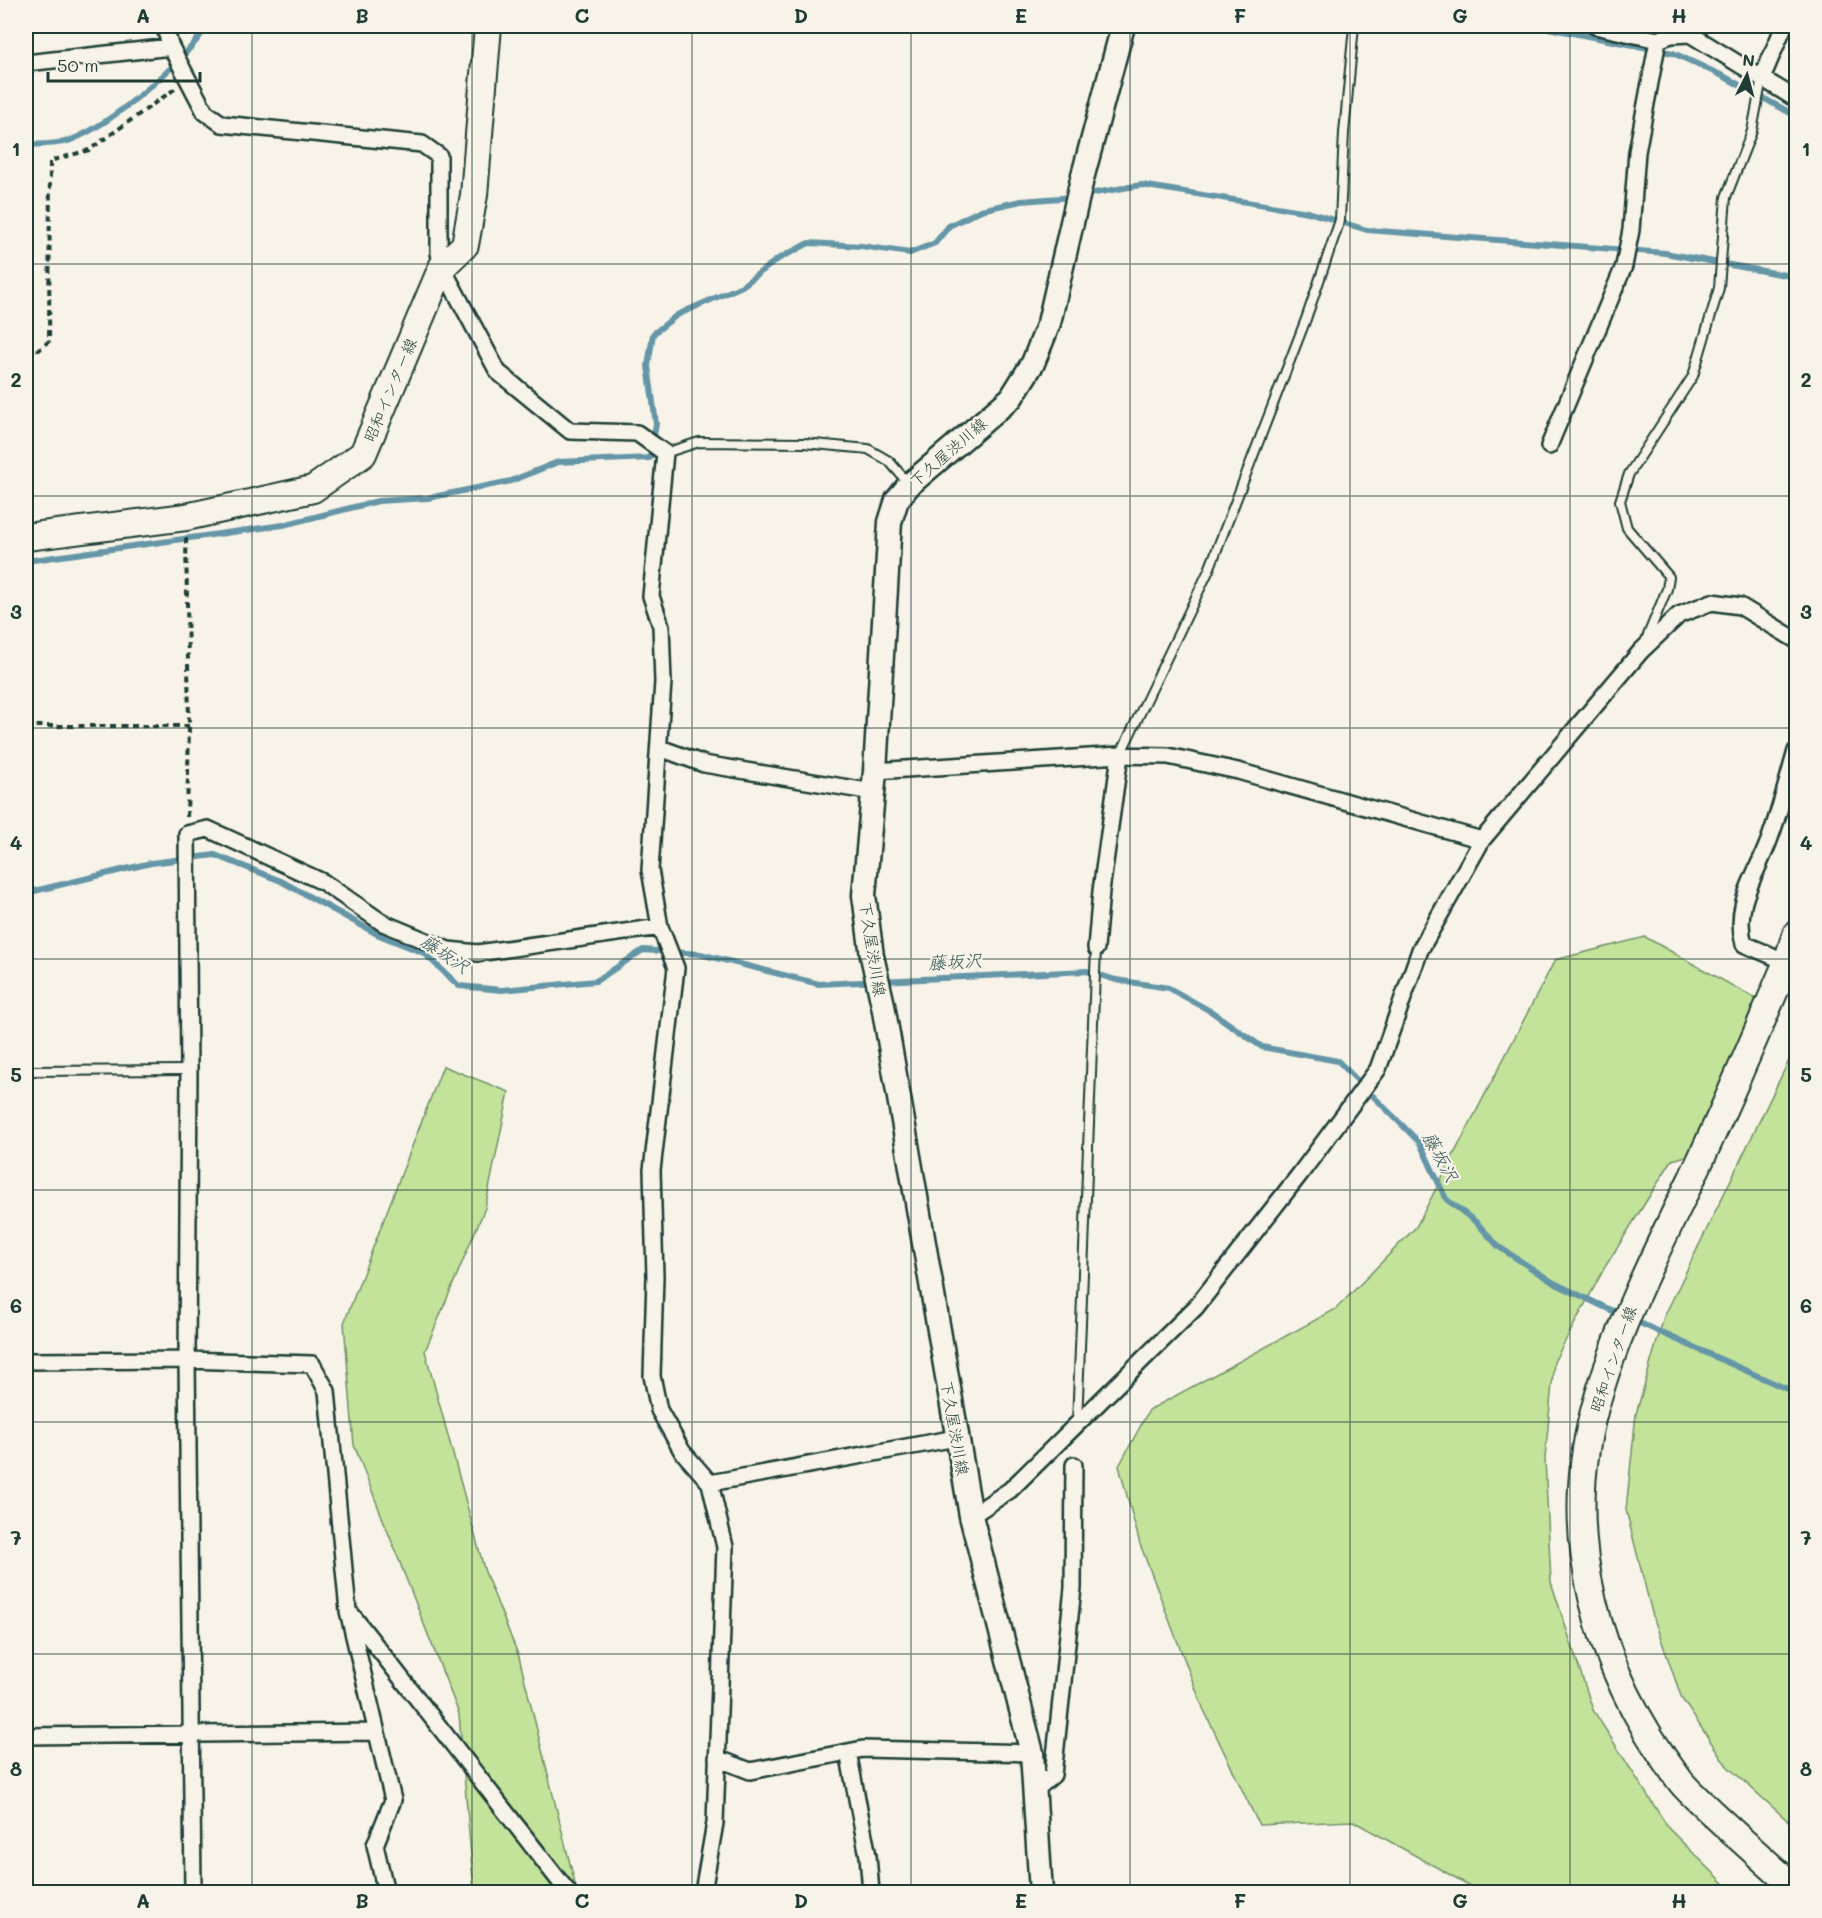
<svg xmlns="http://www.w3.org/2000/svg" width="1822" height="1918" font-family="Mali,'Klee One',sans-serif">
<rect width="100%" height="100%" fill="#f7f3e8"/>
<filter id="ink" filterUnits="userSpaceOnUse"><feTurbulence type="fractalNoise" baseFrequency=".0167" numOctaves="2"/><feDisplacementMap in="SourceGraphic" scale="12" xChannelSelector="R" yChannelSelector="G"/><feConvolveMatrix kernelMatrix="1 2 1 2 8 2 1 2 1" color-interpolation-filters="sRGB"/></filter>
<g filter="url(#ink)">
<path fill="#c3e39b" stroke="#719068" stroke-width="1.5" d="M 1645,937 L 1760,1001 L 1705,1151 L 1672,1160 L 1605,1267 L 1554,1362 L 1545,1459 L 1551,1582 L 1593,1710 L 1669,1829 L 1733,1892 L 1481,1892 L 1353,1821 L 1259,1825 L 1203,1708 L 1140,1544 L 1119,1466 L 1149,1410 L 1336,1309 L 1416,1227 L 1555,960 Z
M 1796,1046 L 1796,1828 L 1727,1766 L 1682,1699 L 1652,1613 L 1626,1510 L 1636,1414 L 1664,1317 Z
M 443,1066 L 509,1092 L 485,1208 L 425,1351 L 485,1572 L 519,1657 L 577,1892 L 474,1892 L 459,1714 L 354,1445 L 344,1323 Z"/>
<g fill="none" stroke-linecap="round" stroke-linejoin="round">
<path stroke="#6596a7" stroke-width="6" d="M 1538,26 L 1673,53 L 1725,77 L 1796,116
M 26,145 C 40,144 58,145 71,140 C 112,124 184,62 207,26
M 1083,195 L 1141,185 L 1308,212 L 1367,230 L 1665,253 L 1796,277
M 26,561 L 283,525 L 378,501 L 428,498 L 511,481 L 558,462 L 650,458 L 656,424 L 648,366 L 653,334 L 677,315 L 742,286 L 778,259 L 809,243 L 861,246 L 910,253 L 935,243 L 949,226 L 981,210 L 1021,201 L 1073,197
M 26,893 L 151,863 L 215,855 L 281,881 L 379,935 L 424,953 L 459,986 L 502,990 L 596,981 L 643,950 L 700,954 L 819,984 L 1087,971 L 1116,980 L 1169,988 L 1212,1012 L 1262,1047 L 1338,1061 L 1420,1143 L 1446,1199 L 1477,1223 L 1499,1247 L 1554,1283 L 1621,1315
M 1633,1320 L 1796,1393"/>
<g stroke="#1f3d34" stroke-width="12">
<path id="service" d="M 665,453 L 699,442 L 804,443 L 868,449 L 889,461 L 909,484
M 1646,640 L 1667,589 L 1669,577 L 1627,528 L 1620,501 L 1629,474 L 1693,376 L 1719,288 L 1726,197 L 1752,131 L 1762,78
M 1120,755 L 1209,570 L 1306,319 L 1340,220 L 1344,133 L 1354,26
M 26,1071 L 189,1070
M 1077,1423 L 1096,948"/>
</g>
<g stroke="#1f3d34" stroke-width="20">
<path id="minor" d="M 164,26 L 171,47 L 205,112 L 222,124 L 422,144 L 439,156 L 439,253 L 442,267 L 498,372 L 570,431 L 637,433 L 665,453 L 651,596 L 661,626 L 663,682 L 650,870 L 660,927 L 676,968 L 652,1170 L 655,1277 L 652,1376 L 659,1410 L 682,1451 L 710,1483 L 725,1547 L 715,1823 L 703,1892
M 1595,26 L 1658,40 L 1671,35 L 1690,34 L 1796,99
M 26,63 L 171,47
M 1762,78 L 1784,26
M 1549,446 L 1624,266 L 1631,230 L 1637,152 L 1658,40
M 660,748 L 704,764 L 873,792
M 875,771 L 1120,755 L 1168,756 L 1238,771 L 1482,840
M 1096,948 L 1101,891 L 1120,755
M 1794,965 L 1744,944 C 1732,903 1759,872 1771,835 C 1781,807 1788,779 1796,751
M 26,1361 L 187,1360 L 312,1364 L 327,1391 L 348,1611 L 393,1800 L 375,1845 L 386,1892
M 710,1483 L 956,1438
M 971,1516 L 1010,1490 L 1196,1307 L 1300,1174 L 1378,1069 L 1420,950 L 1482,840 L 1641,651 L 1679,615 L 1712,602 L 1740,606 L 1796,640
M 352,1615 L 568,1892
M 26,1736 L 377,1732
M 848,1752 L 868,1856 L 871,1892
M 717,1758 L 750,1771 L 863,1749 L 1032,1753
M 1033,1792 L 1053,1775 L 1073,1588 L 1074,1465
M 190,1892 L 193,1887 L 187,1360 L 189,1070 L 187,834 L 208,829 L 323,882 L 383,923 L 448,950 L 478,953 L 660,927"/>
</g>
<g stroke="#1f3d34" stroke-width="27">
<path id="secondary" d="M 1041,1892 L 1032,1753 L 971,1516 L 883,1005 L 872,956 L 864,895 L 875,771 L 890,522 L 897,500 L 909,485 L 1011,398 L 1033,363 L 1049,323 L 1082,179 L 1123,26"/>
</g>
<g stroke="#1f3d34" stroke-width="30">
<path id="primary" d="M 26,537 L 186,517 L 313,489 L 363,454 L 442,267 L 465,245 L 474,195 L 488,26
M 1796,934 L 1787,962 C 1756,1034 1726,1107 1692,1178 C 1658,1248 1622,1318 1599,1394 C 1556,1531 1596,1670 1681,1782 C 1690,1793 1701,1802 1711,1812 C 1739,1838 1768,1864 1796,1889"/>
</g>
<path stroke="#1f3d34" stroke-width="4" stroke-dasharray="6 4.5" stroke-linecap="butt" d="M 26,349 L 39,350 L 49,341 L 50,161 L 89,150 L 176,88
M 186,538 L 189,726 L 187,819
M 26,726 L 189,726"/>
<use href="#service" stroke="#f7f3e8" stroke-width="8"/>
<use href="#minor" stroke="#f7f3e8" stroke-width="15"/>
<use href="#secondary" stroke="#f7f3e8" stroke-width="22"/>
<use href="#primary" stroke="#f7f3e8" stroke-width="26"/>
</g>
</g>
<path fill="none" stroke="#1f3d34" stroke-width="1.5" stroke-opacity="0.55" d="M 252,26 L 252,1892M 472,26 L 472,1892M 692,26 L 692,1892M 911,26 L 911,1892M 1130,26 L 1130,1892M 1350,26 L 1350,1892M 1570,26 L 1570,1892M 26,264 L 1796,264M 26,496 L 1796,496M 26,728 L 1796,728M 26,959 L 1796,959M 26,1190 L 1796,1190M 26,1422 L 1796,1422M 26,1654 L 1796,1654"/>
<g text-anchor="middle" stroke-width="4.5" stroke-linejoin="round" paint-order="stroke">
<g font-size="16" fill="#1f3d34" stroke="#f7f3e8">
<text transform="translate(390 390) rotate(-67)" y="6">昭和インター線</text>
<text transform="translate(948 452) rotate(-41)" y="6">下久屋渋川線</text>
<text transform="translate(873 949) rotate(81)" y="6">下久屋渋川線</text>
<text transform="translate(1613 1359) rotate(-71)" y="6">昭和インター線</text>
<text transform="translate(955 1428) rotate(80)" y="6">下久屋渋川線</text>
</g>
<g font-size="18" font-style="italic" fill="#365b5a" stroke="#f7f3e8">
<text transform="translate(445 954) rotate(34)" y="6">藤坂沢</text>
<text transform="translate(955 962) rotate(-3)" y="6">藤坂沢</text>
<text transform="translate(1440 1157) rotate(61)" y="6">藤坂沢</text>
</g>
</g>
<rect width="1822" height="1918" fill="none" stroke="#f7f3e8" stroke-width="66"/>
<g transform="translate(1747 75) rotate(6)" stroke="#f7f3e8" stroke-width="4.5" paint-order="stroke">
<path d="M0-4.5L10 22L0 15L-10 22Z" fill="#1f3d34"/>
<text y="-9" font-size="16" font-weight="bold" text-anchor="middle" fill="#1f3d34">N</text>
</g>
<path d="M48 72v9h152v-9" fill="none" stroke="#1f3d34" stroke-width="3"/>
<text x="57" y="72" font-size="18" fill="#1f3d34" stroke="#f7f3e8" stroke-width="4.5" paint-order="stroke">50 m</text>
<rect x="33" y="33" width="1756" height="1852" fill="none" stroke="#1f3d34" stroke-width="2"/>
<g font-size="20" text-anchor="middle" font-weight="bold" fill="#1f3d34">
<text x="143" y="23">A</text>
<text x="362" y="23">B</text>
<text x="582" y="23">C</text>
<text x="801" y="23">D</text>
<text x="1021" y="23">E</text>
<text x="1240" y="23">F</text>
<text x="1460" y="23">G</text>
<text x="1679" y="23">H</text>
<text x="16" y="156">1</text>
<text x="1806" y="156">1</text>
<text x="16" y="387">2</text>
<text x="1806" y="387">2</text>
<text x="16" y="619">3</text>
<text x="1806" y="619">3</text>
<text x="16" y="850">4</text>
<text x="1806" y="850">4</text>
<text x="16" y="1082">5</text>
<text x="1806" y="1082">5</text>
<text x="16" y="1313">6</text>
<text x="1806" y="1313">6</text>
<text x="16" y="1545">7</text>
<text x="1806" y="1545">7</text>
<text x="16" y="1776">8</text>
<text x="1806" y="1776">8</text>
<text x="143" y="1908">A</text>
<text x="362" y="1908">B</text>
<text x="582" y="1908">C</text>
<text x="801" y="1908">D</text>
<text x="1021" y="1908">E</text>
<text x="1240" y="1908">F</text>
<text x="1460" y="1908">G</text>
<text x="1679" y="1908">H</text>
</g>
</svg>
